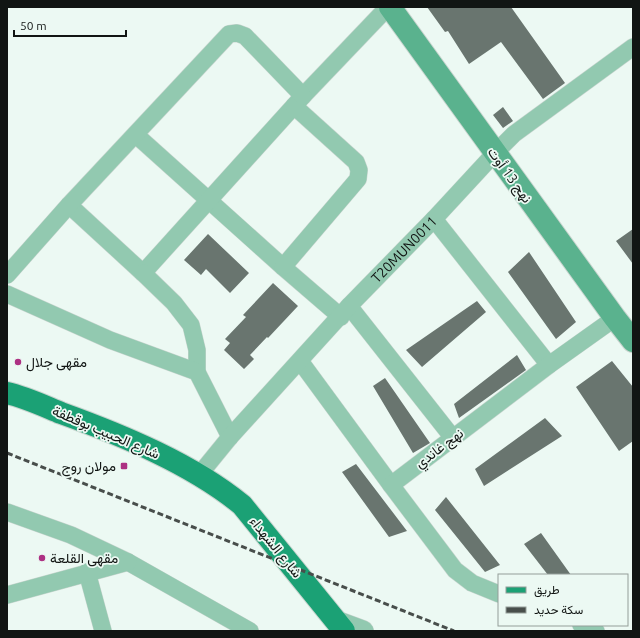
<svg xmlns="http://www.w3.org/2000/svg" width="640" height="638" font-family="Ubuntu,Vazirmatn,sans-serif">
<rect width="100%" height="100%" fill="#ecf9f3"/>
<path fill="#69756f" d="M 427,7 L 511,7 L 565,83 L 543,99 L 501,42 L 469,64 L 448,31 L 445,32 Z
M 503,107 L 513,121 L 503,128 L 493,115 Z
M 633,229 L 633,264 L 616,241 Z
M 208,234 L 249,273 L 230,293 L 206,269 L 201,275 L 184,260 Z
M 529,252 L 576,322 L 556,339 L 508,272 Z
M 273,283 L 298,306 L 268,338 L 267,337 L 250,355 L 254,359 L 244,369 L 224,350 L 230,343 L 225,339 L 246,317 L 243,315 Z
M 477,301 L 486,312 L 422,367 L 406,350 Z
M 517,355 L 526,370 L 459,418 L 454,404 Z
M 612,361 L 633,387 L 633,441 L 619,451 L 576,387 Z
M 385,378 L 430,443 L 413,453 L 373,386 Z
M 545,418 L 562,436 L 484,486 L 475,469 Z
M 356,464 L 407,531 L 389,537 L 342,472 Z
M 446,497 L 500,565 L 485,572 L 435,510 Z
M 541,533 L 571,575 L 548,575 L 524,544 Z"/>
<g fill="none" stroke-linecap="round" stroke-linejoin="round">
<g stroke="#c9d5cf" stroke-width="18">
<g id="minor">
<path d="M 136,135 L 283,267 L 341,317"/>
<path d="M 69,205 L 143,273 L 303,96 L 388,7"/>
<path d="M 434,219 L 549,365"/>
<path d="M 283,267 L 358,179 L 359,170 L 356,162 L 294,106"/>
<path d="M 143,273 L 174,303 L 191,325 L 197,350 L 197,372"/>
<path d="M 7,275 L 69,205 L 229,34 L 237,33 L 245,36 L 303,96"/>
<path d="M 7,294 L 110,340 L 197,372 L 230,437"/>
<path d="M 349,306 L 453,438"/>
<path d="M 300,361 L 391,485"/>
<path id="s1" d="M 199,475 L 230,437 L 349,306 L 434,219 L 495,153 L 514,134 L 633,47"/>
<path d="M 7,512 L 71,535 L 128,562 L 250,631"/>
<path d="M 87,572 L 103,631"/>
<path d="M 499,594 L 472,583 L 455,570 L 391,485 L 549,365 L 615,318"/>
<path d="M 7,595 L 128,562"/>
<path d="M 581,625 L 596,631"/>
</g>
</g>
<g stroke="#c9d5cf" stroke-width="22">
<path id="tertiary" d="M 336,621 L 363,631"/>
</g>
<g stroke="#c9d5cf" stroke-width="24">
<path id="secondary" d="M 390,7 L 615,318 L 633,341"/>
</g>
<g stroke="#c9d5cf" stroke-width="24">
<path id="primary" d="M 7,393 C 25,397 44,406 61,413 C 122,435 192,464 242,505 L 344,631"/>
</g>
<use href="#minor" stroke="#92c9b0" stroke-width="17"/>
<use href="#tertiary" stroke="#92c9b0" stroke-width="21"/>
<use href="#secondary" stroke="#5ab28e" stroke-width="22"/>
<use href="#primary" stroke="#1ba175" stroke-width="22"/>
<path stroke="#484e4b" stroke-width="3" stroke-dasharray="6 3" stroke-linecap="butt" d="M 7,453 L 454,631"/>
</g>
<g fill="#ad3183" stroke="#ecf9f3" stroke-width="1.5">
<circle cx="18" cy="362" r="4"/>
<rect x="120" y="462" width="8" height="8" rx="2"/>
<circle cx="42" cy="558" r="4"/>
</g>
<g text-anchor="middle" stroke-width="3.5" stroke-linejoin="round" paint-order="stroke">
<g font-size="14" fill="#111513" stroke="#ecf9f3">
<text transform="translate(510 175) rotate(54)" y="5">نهج 13 أوت</text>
<text dy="5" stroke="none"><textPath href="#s1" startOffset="305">T20MUN0011</textPath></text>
<text transform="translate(106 432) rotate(23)" y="5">شارع الحبيب بوقطفة</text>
<text transform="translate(439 448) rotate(-37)" y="5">نهج غاندي</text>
<text transform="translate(276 547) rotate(51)" y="5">شارع الشهداء</text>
</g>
<g font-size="14" fill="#111513" stroke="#ecf9f3" text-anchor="start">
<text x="26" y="367">مقهى جلال</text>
<text x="116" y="471" text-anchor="end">مولان روج</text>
<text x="50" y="563">مقهى القلعة</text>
</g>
</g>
<rect width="640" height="638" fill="none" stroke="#111513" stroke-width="16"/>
<rect x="498" y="574" width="130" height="52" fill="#ecf9f3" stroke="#949e99"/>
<rect x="506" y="587" width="20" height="6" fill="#1ba175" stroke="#949e99"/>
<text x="534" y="594" font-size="12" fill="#111513">طريق</text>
<rect x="506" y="607" width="20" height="6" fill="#484e4b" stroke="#949e99"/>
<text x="534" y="614" font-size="12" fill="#111513">سكة حديد</text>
<path d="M14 30v6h112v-6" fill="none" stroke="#111513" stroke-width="2"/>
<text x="20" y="30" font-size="12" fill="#111513" stroke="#ecf9f3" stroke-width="3" paint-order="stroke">50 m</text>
</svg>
